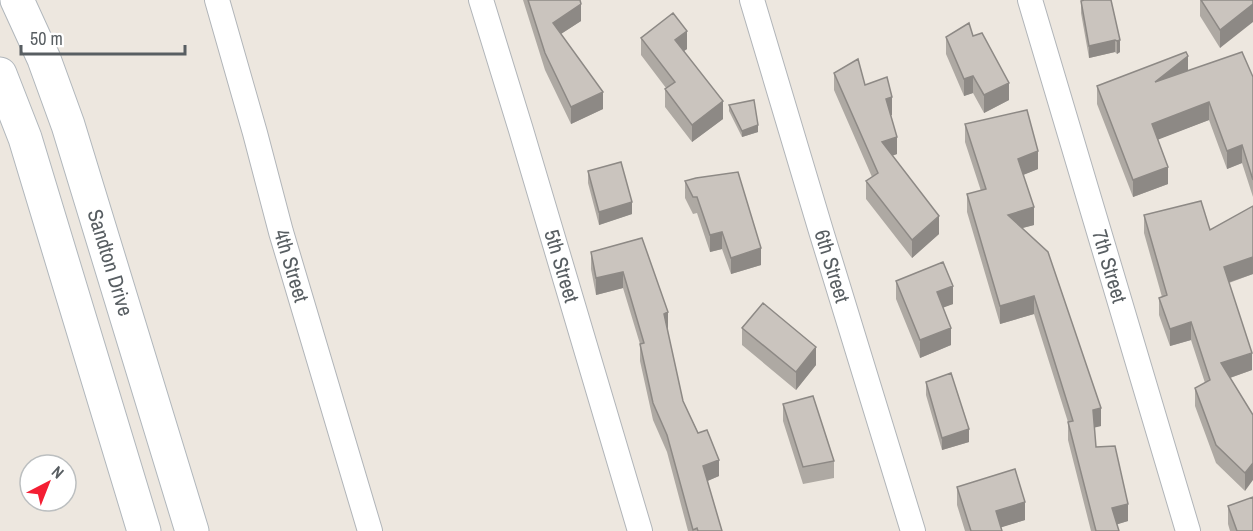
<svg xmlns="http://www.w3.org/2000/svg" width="1253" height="531" font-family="'Archivo Narrow',sans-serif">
<rect width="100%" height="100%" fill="#ede7df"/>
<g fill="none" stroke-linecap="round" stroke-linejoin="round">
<g stroke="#b1b5b9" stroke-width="26">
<g id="street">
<path id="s1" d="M 217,0 L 255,133 L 281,232 L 370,531"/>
<path id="s2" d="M 481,0 L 521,130 L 640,531"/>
<path id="s3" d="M 752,0 L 821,231 L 913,531"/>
<path id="s4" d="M 1030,0 L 1188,531"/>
</g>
</g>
<g stroke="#b1b7bc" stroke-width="35">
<g id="secondary">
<path id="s5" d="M 17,0 L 44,59 L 68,125 L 192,531"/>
<path d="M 0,74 L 25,138 L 144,531"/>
</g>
</g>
<use href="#street" stroke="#fff" stroke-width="24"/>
<use href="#secondary" stroke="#fff" stroke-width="33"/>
</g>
<path fill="#aea9a3" d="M 523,0 L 580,0 L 581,21 L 561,34 L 603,109 L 571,124 L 545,70 Z
M 1111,0 L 1120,52 L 1117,54 L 1115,52 L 1089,58 L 1081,13 L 1081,1 Z
M 1200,0 L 1253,0 L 1220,48 L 1200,16 Z
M 973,36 L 1009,100 L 984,113 L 973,93 L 964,96 L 946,54 L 946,37 Z
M 641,38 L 687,49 L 684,51 L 723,119 L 692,142 L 665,107 L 665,89 L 666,88 L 641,55 Z
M 1188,71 L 1253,77 L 1253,197 L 1242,163 L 1227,169 L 1209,120 L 1158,139 L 1168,184 L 1133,197 L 1097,104 L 1097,86 Z
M 834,73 L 865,85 L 892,115 L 891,115 L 897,154 L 892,156 L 939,234 L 912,258 L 866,199 L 866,181 L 872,177 L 834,90 Z
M 729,105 L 758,132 L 742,137 L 729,111 Z
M 965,124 L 1038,169 L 1023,175 L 1034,225 L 1022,228 L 1101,426 L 1094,427 L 1096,447 L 1128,521 L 1117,524 L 1119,531 L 1091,531 L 1068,440 L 1068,422 L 1034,314 L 1000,324 L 967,212 L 967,194 L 981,191 L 965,142 Z
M 588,171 L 632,214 L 599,225 L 588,183 Z
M 685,181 L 761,265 L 731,274 L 722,249 L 710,252 L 697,213 L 693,214 L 685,198 Z
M 1253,206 L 1253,274 L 1229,283 L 1252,370 L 1230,378 L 1253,415 L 1245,491 L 1216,463 L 1195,406 L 1195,388 L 1205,383 L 1191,340 L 1170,346 L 1159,315 L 1159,298 L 1162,297 L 1144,233 L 1144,215 L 1210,230 Z
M 642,238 L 668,329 L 667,330 L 683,401 L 719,476 L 707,481 L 722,531 L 688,531 L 667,452 L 653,420 L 640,361 L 640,344 L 623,288 L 596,295 L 591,269 L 591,252 Z
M 896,281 L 953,304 L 943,307 L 951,345 L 920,358 L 896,299 Z
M 742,328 L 816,365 L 796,390 L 742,345 Z
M 926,382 L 969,442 L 942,450 L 926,395 Z
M 783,404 L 834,461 L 834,478 L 803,484 L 783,421 Z
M 957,487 L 1025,520 L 1001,527 L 1002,531 L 965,531 L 957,505 Z
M 1228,506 L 1253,531 L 1230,531 L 1228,524 Z"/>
<path fill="#8d8985" d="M 581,4 L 581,21 L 553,39 L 553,23 Z
M 1253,4 L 1253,22 L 1220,48 L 1220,30 Z
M 687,31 L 687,49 L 675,57 L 675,40 Z
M 1115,40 L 1115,52 L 1089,58 L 1089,46 Z
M 1120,40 L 1120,52 L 1117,54 L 1117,41 Z
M 1188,56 L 1188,74 L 1155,82 Z
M 973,76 L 973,93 L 964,96 L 964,79 Z
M 1009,83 L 1009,100 L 984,113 L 984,95 Z
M 603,92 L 603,109 L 571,124 L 571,107 Z
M 892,97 L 892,115 L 886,117 L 886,99 Z
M 723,101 L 723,119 L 692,142 L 692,125 Z
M 1209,102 L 1209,120 L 1152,142 L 1152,124 Z
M 758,125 L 758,132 L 742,137 L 742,131 Z
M 897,137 L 897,154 L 882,159 L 882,142 Z
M 1242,145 L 1242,163 L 1227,169 L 1227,151 Z
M 1038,151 L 1038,169 L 1018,177 L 1018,159 Z
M 1168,167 L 1168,184 L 1133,197 L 1133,180 Z
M 632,202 L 632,214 L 599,225 L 599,212 Z
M 1034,207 L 1034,225 L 1008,232 L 1008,215 Z
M 939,216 L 939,234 L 912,258 L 912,240 Z
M 722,232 L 722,249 L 710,252 L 710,235 Z
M 761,248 L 761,265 L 731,274 L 731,258 Z
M 1253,257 L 1253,274 L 1224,284 L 1224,267 Z
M 623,272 L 623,288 L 596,295 L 596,278 Z
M 953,286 L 953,304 L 937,310 L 937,292 Z
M 1034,296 L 1034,314 L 1000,324 L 1000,306 Z
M 668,312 L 668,329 L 664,331 L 664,314 Z
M 1191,322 L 1191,340 L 1170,346 L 1170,329 Z
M 951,328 L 951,345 L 920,358 L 920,340 Z
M 816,347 L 816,365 L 796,390 L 796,372 Z
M 1252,353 L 1252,370 L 1221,381 L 1221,363 Z
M 1101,408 L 1101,426 L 1093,428 L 1093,410 Z
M 969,429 L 969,442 L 942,450 L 942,438 Z
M 719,460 L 719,476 L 703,483 L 703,466 Z
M 1253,463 L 1253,480 L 1245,491 L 1245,473 Z
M 1025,502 L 1025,520 L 996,529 L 996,511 Z
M 1128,504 L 1128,521 L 1112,526 L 1112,508 Z"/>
<path fill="#cac4be" stroke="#8d8985" stroke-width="1.5" d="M 528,0 L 580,0 L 581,4 L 553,23 L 603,92 L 571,107 L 545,53 Z
M 1084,0 L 1111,0 L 1120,40 L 1117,41 L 1115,40 L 1089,46 L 1081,1 Z
M 1201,0 L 1253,0 L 1253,4 L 1220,30 Z
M 673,13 L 687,31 L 675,40 L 723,101 L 692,125 L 665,89 L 675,82 L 641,38 Z
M 969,23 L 973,36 L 982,33 L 1009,83 L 984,95 L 973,76 L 964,79 L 946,37 Z
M 1186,52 L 1188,56 L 1155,82 L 1242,52 L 1253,77 L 1253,180 L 1242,145 L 1227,151 L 1209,102 L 1152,124 L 1168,167 L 1133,180 L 1097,86 Z
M 858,59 L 865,85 L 887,77 L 892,97 L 886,99 L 897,137 L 882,142 L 939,216 L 912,240 L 866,181 L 878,173 L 834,73 Z
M 754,100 L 758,125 L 742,131 L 729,105 Z
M 1027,110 L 1038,151 L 1018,159 L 1034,207 L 1008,215 L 1048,252 L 1101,408 L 1093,410 L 1096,447 L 1115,446 L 1128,504 L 1112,508 L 1119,531 L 1096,531 L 1068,422 L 1073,421 L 1034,296 L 1000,306 L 967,194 L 986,189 L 965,124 Z
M 621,162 L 632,202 L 599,212 L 588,171 Z
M 738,172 L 761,248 L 731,258 L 722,232 L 710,235 L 697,197 L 693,197 L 685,181 L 696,178 Z
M 1201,201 L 1210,230 L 1253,206 L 1253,257 L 1224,267 L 1252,353 L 1221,363 L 1253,415 L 1253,463 L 1245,473 L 1216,445 L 1195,388 L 1210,380 L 1191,322 L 1170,329 L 1159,298 L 1167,295 L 1144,215 Z
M 642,238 L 668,312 L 664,314 L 683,401 L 698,433 L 707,430 L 719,460 L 703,466 L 722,531 L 698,531 L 697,528 L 693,530 L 667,435 L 653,403 L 640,344 L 644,343 L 623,272 L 596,278 L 591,252 Z
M 943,262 L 953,286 L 937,292 L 951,328 L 920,340 L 896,281 Z
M 763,303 L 816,347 L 796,372 L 742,328 Z
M 951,373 L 969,429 L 942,438 L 926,382 Z
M 813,396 L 834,461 L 803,467 L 783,404 Z
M 1015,469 L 1025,502 L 996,511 L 1002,531 L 971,531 L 957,487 Z
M 1253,497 L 1253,531 L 1237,531 L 1228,506 Z"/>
<g text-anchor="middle" stroke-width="5" stroke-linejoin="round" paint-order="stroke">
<g font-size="21" fill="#585e62" stroke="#fff">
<text dy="7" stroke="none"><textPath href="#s5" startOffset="279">Sandton Drive</textPath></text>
<text dy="7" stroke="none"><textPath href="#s2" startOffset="278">5th Street</textPath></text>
<text dy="7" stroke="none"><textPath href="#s4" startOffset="278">7th Street</textPath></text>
<text dy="7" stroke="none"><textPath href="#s1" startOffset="276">4th Street</textPath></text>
<text dy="7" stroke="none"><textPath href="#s3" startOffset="278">6th Street</textPath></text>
</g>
</g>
<g transform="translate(48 483) rotate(42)"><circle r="28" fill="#ffffff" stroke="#bcbfc0" stroke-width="1.5"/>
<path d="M0-4.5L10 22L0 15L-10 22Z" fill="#f41e33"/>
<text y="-9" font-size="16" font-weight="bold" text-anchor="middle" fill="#585e62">N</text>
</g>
<path d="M21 45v9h164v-9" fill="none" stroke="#585e62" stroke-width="3"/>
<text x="30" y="45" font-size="18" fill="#585e62" stroke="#ffffff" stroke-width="4.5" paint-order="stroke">50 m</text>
</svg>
